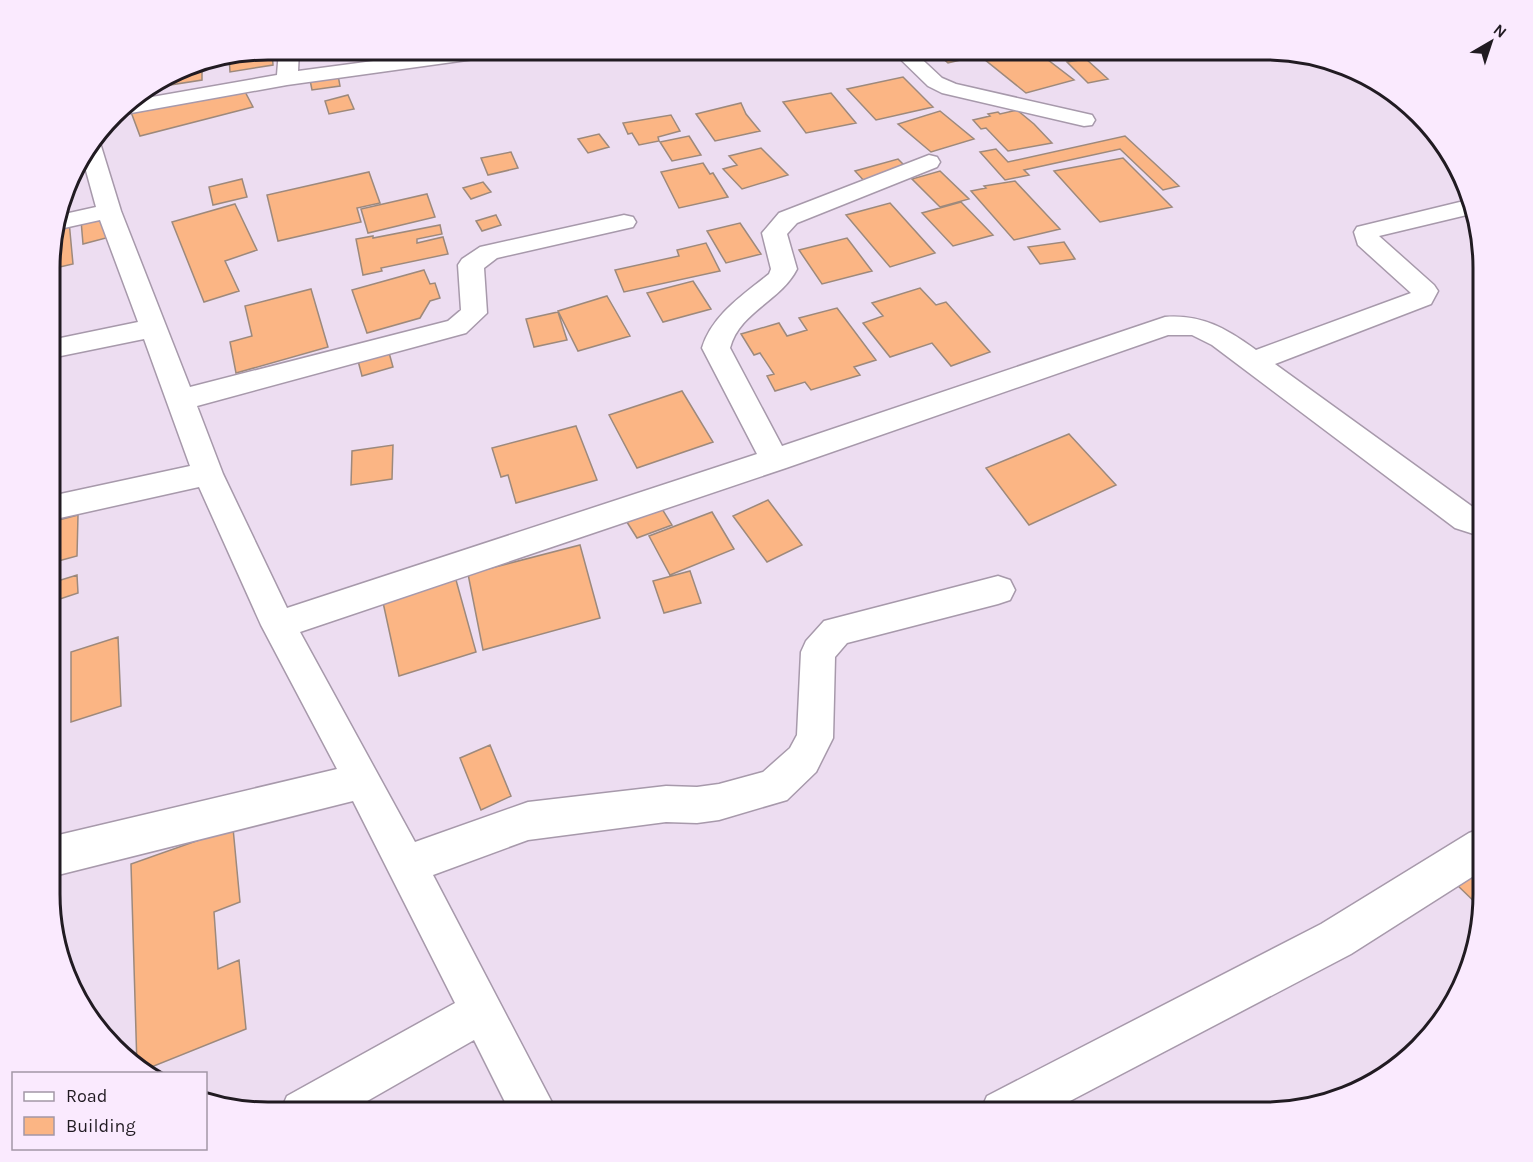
<svg xmlns="http://www.w3.org/2000/svg" width="1533" height="1162" font-family="Karla,sans-serif">
<rect width="100%" height="100%" fill="#edddf1"/>
<path fill="#fbb584" stroke="#9d897c" stroke-width="1.5" d="M 272,50 L 273,65 L 230,72 L 229,56 Z
M 372,50 L 404,50 L 405,52 L 377,58 Z
M 945,50 L 1003,50 L 948,63 L 935,52 Z
M 1021,50 L 1035,50 L 1074,80 L 1026,93 L 984,59 Z
M 1086,59 L 1108,79 L 1088,83 L 1067,62 Z
M 202,60 L 202,80 L 157,87 L 157,85 Z
M 338,75 L 340,86 L 312,90 L 310,80 Z
M 903,77 L 933,107 L 876,120 L 847,89 Z
M 241,84 L 253,107 L 140,136 L 131,112 Z
M 831,93 L 856,123 L 806,133 L 783,102 Z
M 348,95 L 354,109 L 329,114 L 325,101 Z
M 741,103 L 746,114 L 760,131 L 715,141 L 696,114 Z
M 1017,110 L 1034,124 L 1052,143 L 1008,151 L 986,128 L 981,129 L 973,120 L 990,116 L 988,114 L 998,112 L 1000,114 Z
M 940,111 L 974,139 L 931,152 L 898,124 Z
M 671,115 L 680,131 L 658,137 L 659,141 L 639,145 L 632,133 L 628,134 L 623,123 Z
M 599,134 L 609,147 L 588,153 L 578,139 Z
M 689,136 L 701,155 L 672,161 L 660,142 Z
M 1125,136 L 1179,186 L 1163,190 L 1120,149 L 1024,170 L 1029,175 L 1005,180 L 980,152 L 996,149 L 1008,162 Z
M 761,148 L 788,175 L 742,189 L 723,169 L 737,165 L 729,156 Z
M 511,152 L 518,168 L 488,175 L 481,158 Z
M 1123,158 L 1172,207 L 1100,222 L 1054,171 Z
M 898,159 L 910,171 L 866,183 L 855,171 Z
M 703,163 L 710,174 L 713,173 L 728,197 L 679,208 L 661,172 Z
M 940,171 L 969,199 L 940,207 L 912,179 Z
M 369,172 L 380,203 L 357,208 L 361,222 L 278,241 L 267,195 Z
M 242,179 L 247,197 L 213,205 L 209,187 Z
M 1015,181 L 1060,229 L 1014,240 L 971,191 L 986,188 L 984,186 Z
M 483,182 L 491,192 L 471,199 L 463,188 Z
M 427,194 L 435,217 L 368,233 L 361,209 Z
M 961,202 L 993,235 L 953,246 L 922,213 Z
M 890,203 L 935,253 L 890,267 L 846,215 Z
M 235,204 L 257,250 L 225,261 L 239,291 L 204,302 L 172,222 Z
M 103,214 L 106,238 L 83,244 L 81,220 Z
M 496,215 L 501,225 L 482,231 L 476,221 Z
M 69,221 L 73,264 L 51,269 L 51,239 L 57,224 Z
M 740,223 L 761,254 L 726,263 L 707,231 Z
M 440,225 L 442,234 L 417,239 L 417,243 L 443,237 L 448,254 L 381,268 L 382,271 L 363,275 L 356,239 L 373,236 L 373,238 Z
M 847,238 L 872,271 L 822,284 L 799,250 Z
M 1064,242 L 1075,259 L 1040,264 L 1028,247 Z
M 706,243 L 720,271 L 624,292 L 615,270 L 679,256 L 677,250 Z
M 424,270 L 430,284 L 435,283 L 440,298 L 430,301 L 420,318 L 367,333 L 352,290 Z
M 693,281 L 711,309 L 663,322 L 647,293 Z
M 920,288 L 936,305 L 946,302 L 990,352 L 951,366 L 932,343 L 890,357 L 863,323 L 883,316 L 872,303 Z
M 311,289 L 328,347 L 236,373 L 230,342 L 252,336 L 245,306 Z
M 607,296 L 630,336 L 578,351 L 558,311 Z
M 837,308 L 876,360 L 854,367 L 860,375 L 811,390 L 805,382 L 775,391 L 767,376 L 774,374 L 760,353 L 754,355 L 741,334 L 779,323 L 787,336 L 807,330 L 799,318 Z
M 558,312 L 567,340 L 534,347 L 526,319 Z
M 388,349 L 393,367 L 362,376 L 357,357 Z
M 682,391 L 713,442 L 637,468 L 609,415 Z
M 576,426 L 597,480 L 516,503 L 508,475 L 501,477 L 492,448 Z
M 1069,434 L 1116,485 L 1029,525 L 986,468 Z
M 393,445 L 392,479 L 351,485 L 352,451 Z
M 768,500 L 802,545 L 767,562 L 733,516 Z
M 659,504 L 672,525 L 637,538 L 625,519 Z
M 712,512 L 734,549 L 670,575 L 649,536 Z
M 78,515 L 77,556 L 51,563 L 51,522 Z
M 580,545 L 600,618 L 483,650 L 468,574 Z
M 451,562 L 476,652 L 399,676 L 379,584 Z
M 690,571 L 701,603 L 664,613 L 653,581 Z
M 77,575 L 78,593 L 51,602 L 51,583 Z
M 118,637 L 121,706 L 71,722 L 71,652 Z
M 490,745 L 511,796 L 481,810 L 460,758 Z
M 233,828 L 240,902 L 214,912 L 218,969 L 239,960 L 246,1029 L 144,1070 L 137,1067 L 131,864 Z
M 1483,869 L 1483,910 L 1456,884 Z"/>
<g fill="none" stroke-linecap="round" stroke-linejoin="round">
<g stroke="#a799ab" stroke-width="3">
<path id="street" d="M 279,50 L 299,50 L 298,71 L 456,50 L 506,50 L 503,54 L 496,56 L 287,85 L 120,115 L 116,114 L 129,101 L 277,75 Z
M 891,50 L 912,50 L 942,78 L 956,84 L 1092,115 L 1095,120 L 1092,125 L 1084,126 L 942,93 L 928,86 Z
M 94,140 L 101,146 L 121,211 L 190,387 L 448,321 L 461,310 L 458,265 L 462,259 L 480,247 L 624,215 L 633,217 L 636,222 L 633,227 L 497,258 L 484,268 L 487,313 L 466,333 L 197,406 L 223,474 L 287,608 L 757,454 L 702,348 C 712,315 743,295 769,274 L 771,269 L 762,233 L 779,213 L 929,155 L 937,157 L 940,162 L 937,167 L 797,223 L 787,234 L 797,269 C 781,301 739,312 730,348 L 782,446 L 1165,317 C 1202,314 1227,329 1256,350 L 1411,293 L 1358,245 L 1354,232 L 1357,227 L 1468,200 L 1471,214 L 1379,236 L 1434,285 L 1438,291 L 1431,304 L 1275,364 L 1477,510 L 1483,512 L 1483,537 L 1455,528 L 1212,345 L 1192,335 L 1168,335 L 786,468 L 300,632 L 415,842 L 528,802 L 666,786 L 697,787 L 719,784 L 763,772 L 790,748 L 797,735 L 801,652 L 806,641 L 824,621 L 998,576 L 1010,580 L 1015,590 L 1010,600 L 998,604 L 847,643 L 835,657 L 833,738 L 816,772 L 787,800 L 719,820 L 697,823 L 666,822 L 528,840 L 433,875 L 557,1112 L 510,1112 L 474,1040 L 348,1112 L 280,1112 L 287,1096 L 455,1003 L 353,801 L 50,877 L 50,837 L 337,769 L 261,625 L 199,487 L 51,520 L 51,496 L 190,466 L 144,339 L 51,358 L 51,340 L 138,322 L 100,220 L 55,230 L 60,215 L 96,207 L 82,156 Z
M 1483,828 L 1483,870 L 1351,954 L 1049,1112 L 980,1112 L 987,1096 L 1321,924 L 1469,833 Z"/>
</g>
<use href="#street" fill="#fff" fill-rule="evenodd"/>
</g>
<path d="M0 0H1533V1162H0ZM268 60H1265A208 208 0 0 1 1473 268V894A208 208 0 0 1 1265 1102H268A208 208 0 0 1 60 894V268A208 208 0 0 1 268 60Z" fill="#faeafe" fill-rule="evenodd"/>
<path fill="none" stroke="#211b22" stroke-width="3" d="M268 60H1265A208 208 0 0 1 1473 268V894A208 208 0 0 1 1265 1102H268A208 208 0 0 1 60 894V268A208 208 0 0 1 268 60Z"/>
<rect x="12" y="1072" width="195" height="78" fill="#faeafe" stroke="#a397a6" stroke-width="1.5"/>
<rect x="24" y="1092" width="30" height="9" fill="#ffffff" stroke="#a397a6" stroke-width="1.5"/>
<text x="66" y="1102" font-size="18" fill="#211b22">Road</text>
<rect x="24" y="1117" width="30" height="18" fill="#fbb584" stroke="#a397a6" stroke-width="1.5"/>
<text x="66" y="1132" font-size="18" fill="#211b22">Building</text>
<g transform="translate(1491 42) rotate(39)" stroke="#faeafe" stroke-width="4.5" paint-order="stroke">
<path d="M0-4.5L10 22L0 15L-10 22Z" fill="#211b22"/>
<text y="-9" font-size="16" font-weight="bold" text-anchor="middle" fill="#211b22">N</text>
</g>
</svg>
